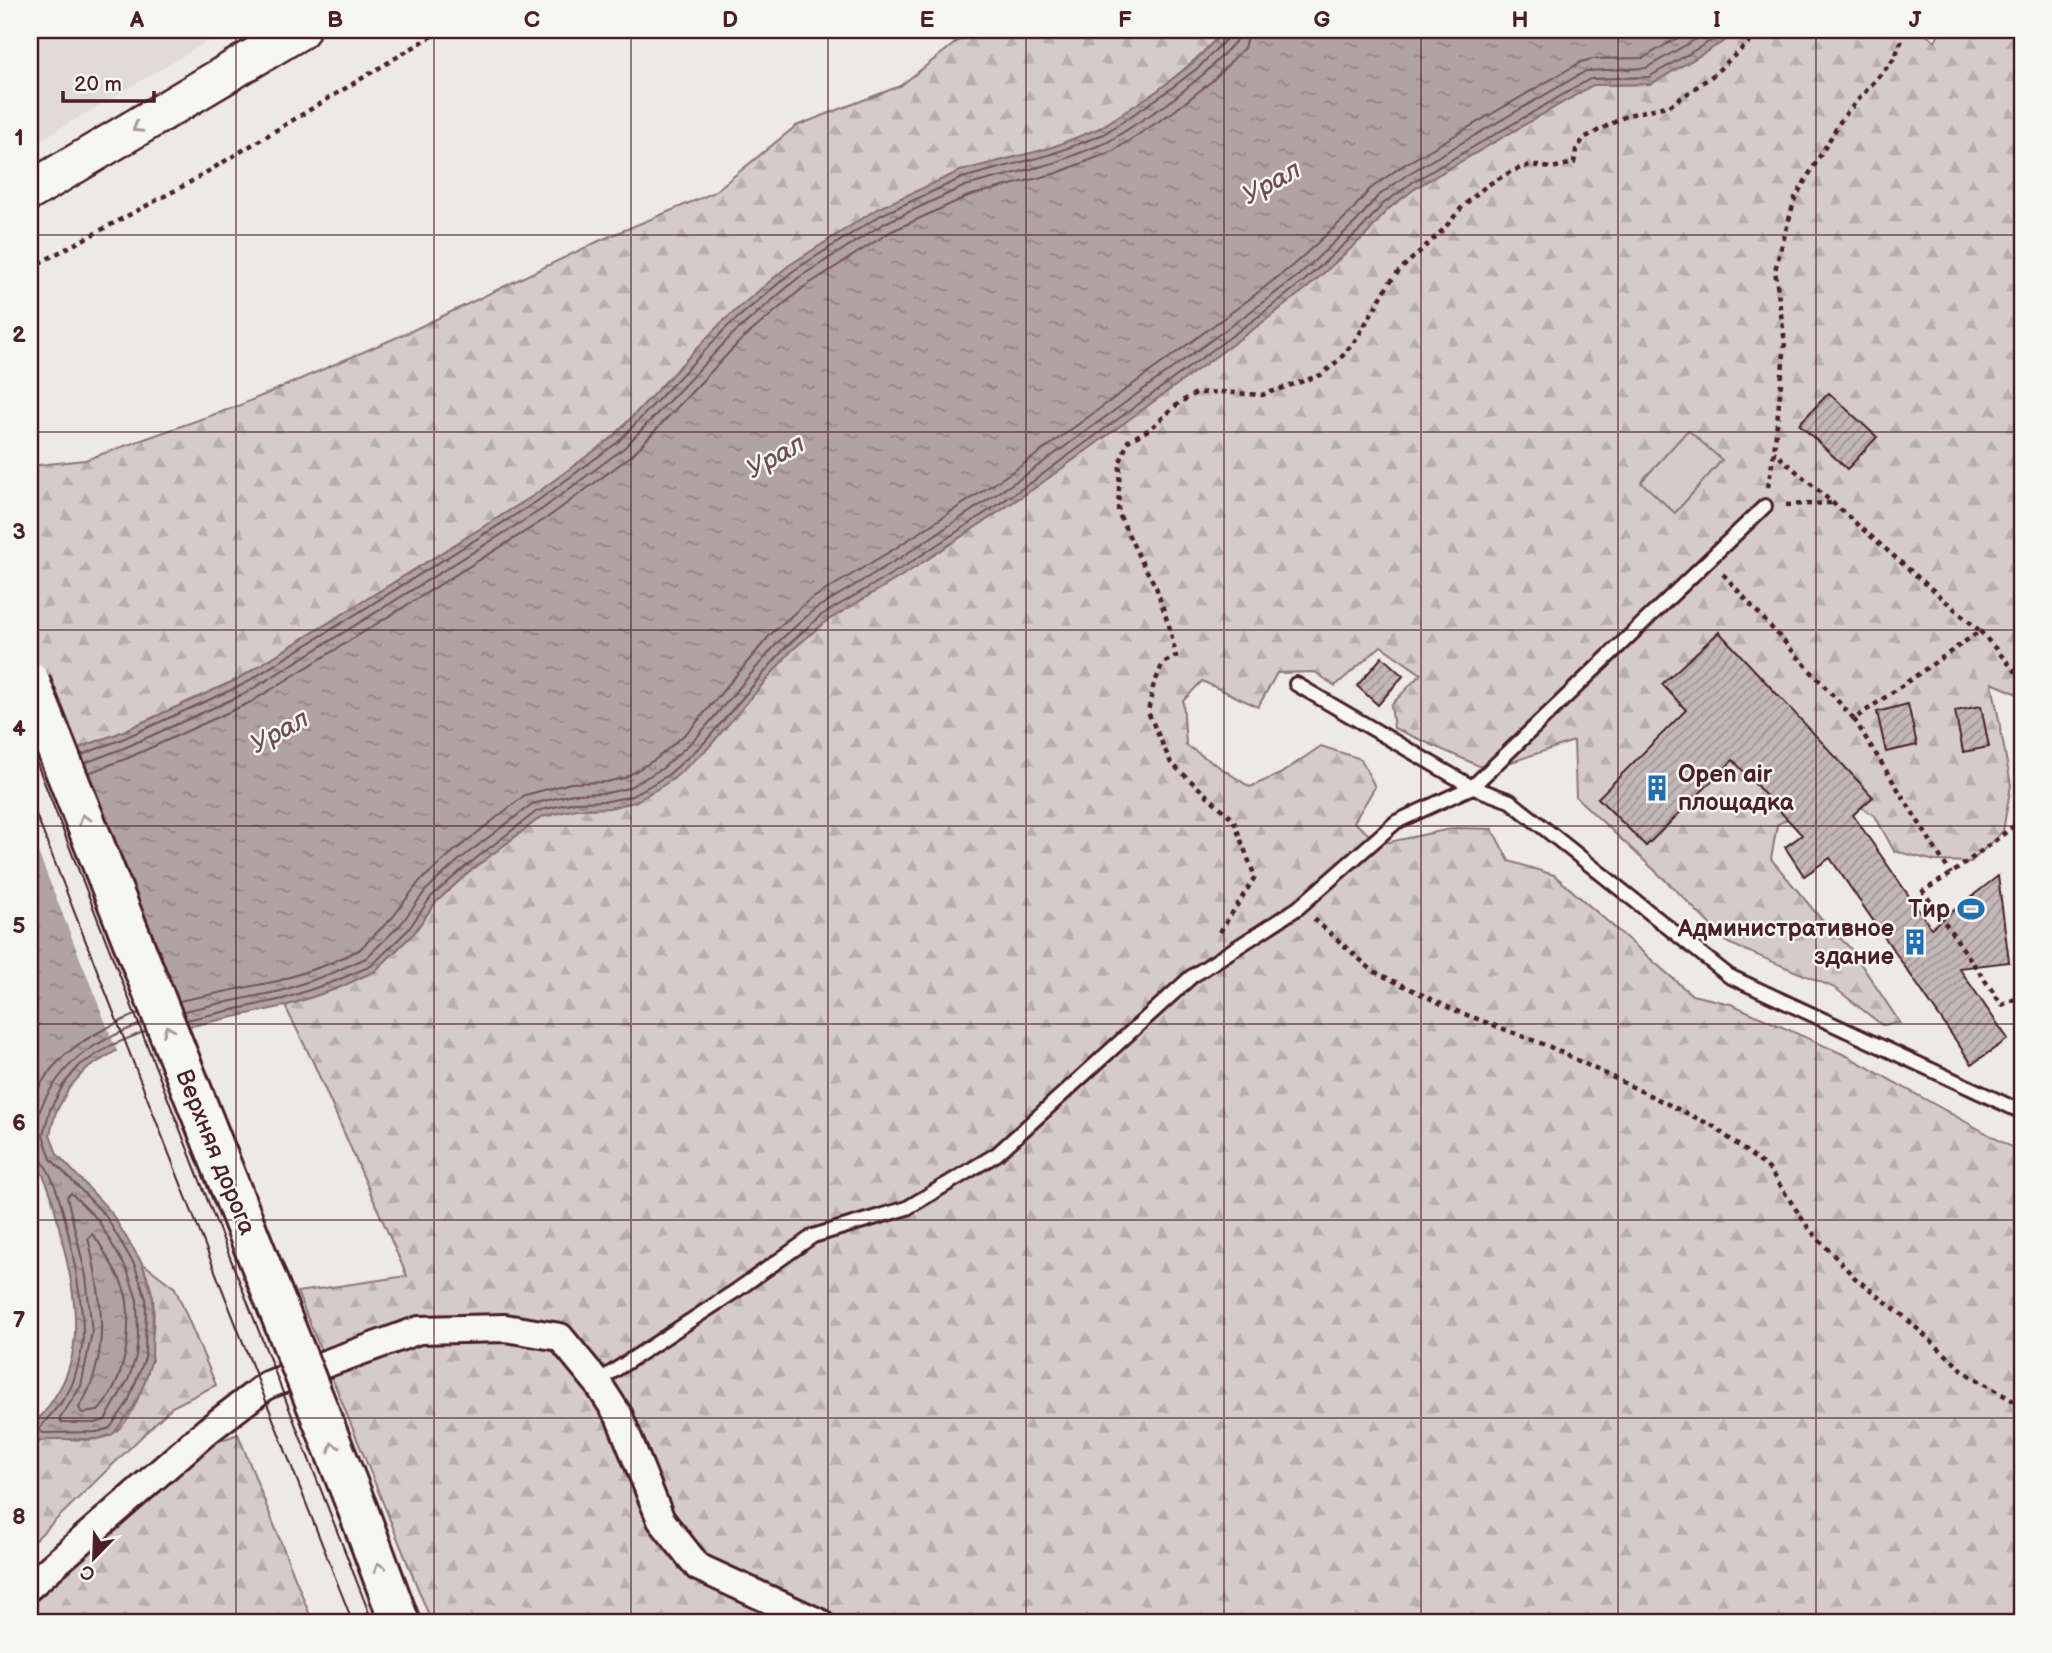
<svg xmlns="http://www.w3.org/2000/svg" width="2052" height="1653" font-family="'Balsamiq Sans',sans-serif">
<defs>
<pattern id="forest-firs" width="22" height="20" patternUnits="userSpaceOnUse" patternTransform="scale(1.75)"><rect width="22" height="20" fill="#d4cbca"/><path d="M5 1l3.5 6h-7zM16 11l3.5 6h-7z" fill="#b8aeae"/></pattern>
<pattern id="water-ripples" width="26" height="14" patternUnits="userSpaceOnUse" patternTransform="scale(1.75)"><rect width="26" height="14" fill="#b1a2a3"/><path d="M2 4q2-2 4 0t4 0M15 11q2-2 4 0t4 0" fill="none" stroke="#928385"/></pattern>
<pattern id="building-hatch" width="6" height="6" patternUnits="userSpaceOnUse" patternTransform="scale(1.75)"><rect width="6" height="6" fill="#c4b7b7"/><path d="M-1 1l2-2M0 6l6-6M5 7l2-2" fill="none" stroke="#a19495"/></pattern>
</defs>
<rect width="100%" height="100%" fill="#ece9e6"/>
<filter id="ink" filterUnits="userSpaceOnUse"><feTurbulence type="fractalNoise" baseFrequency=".0143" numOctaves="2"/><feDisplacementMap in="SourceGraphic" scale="14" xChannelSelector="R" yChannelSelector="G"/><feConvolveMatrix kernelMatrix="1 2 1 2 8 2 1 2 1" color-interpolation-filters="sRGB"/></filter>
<g filter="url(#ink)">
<path fill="#e0dad8" d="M 30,30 L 227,30 L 30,146 Z"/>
<path fill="url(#forest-firs)" stroke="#8f757a" stroke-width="2" fill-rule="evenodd" d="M 972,30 L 1225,30 C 1189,68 1148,102 1101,127 C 1073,143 1039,151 1009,160 L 722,322 L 613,437 L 533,496 L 238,679 L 117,734 L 30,766 L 30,466 L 85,460 L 238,406 L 407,333 L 601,240 L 713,193 L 796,126 L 900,86 Z
M 1743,30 L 1919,30 L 1935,41 L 1941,30 L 2022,30 L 2022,696 L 1992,683 L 2011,785 L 2003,831 L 1971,862 L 1935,861 L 1894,851 L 1875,816 L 1842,794 L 1813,804 L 1777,825 L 1771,859 L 1821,919 L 1850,948 L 1900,1023 L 1882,1025 L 1835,988 L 1728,943 L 1680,894 L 1576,797 L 1574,741 L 1488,770 L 1394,728 L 1391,705 L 1421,674 L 1381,646 L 1335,686 L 1315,672 L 1277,673 L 1258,707 L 1202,681 L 1183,701 L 1186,745 L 1250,787 L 1280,774 L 1321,746 L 1361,759 L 1375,787 L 1354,822 L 1380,844 L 1455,828 L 1492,829 L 1509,861 L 1554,875 L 1692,995 L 1731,1004 L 1847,1056 L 2022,1153 L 2022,1623 L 432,1623 L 297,1292 L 407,1276 L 313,1062 L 285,1006 L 336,989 L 375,971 L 413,934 L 436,902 L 469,872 L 541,817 L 576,809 L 609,808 L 708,748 L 791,651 L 825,622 L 908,572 L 1036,487 L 1263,322 L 1308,287 L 1369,232 L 1387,210 L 1417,187 L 1593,85 L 1651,84 ZM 1715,778 L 1646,846 L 1598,798 Z
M 142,1263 L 175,1288 L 216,1385 L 172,1407 L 30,1545 L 30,1444 C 37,1442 44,1439 51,1439 C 69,1437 97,1445 114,1433 C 145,1411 157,1334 153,1299 C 151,1286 146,1274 142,1263 Z
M 238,1434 L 313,1623 L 30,1623 L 30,1607 L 196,1450 Z"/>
<path fill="#d4cbca" stroke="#8f757a" stroke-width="2" d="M 1688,430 L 1722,460 L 1675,513 L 1641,482 Z"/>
<path fill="url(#water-ripples)" stroke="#886e73" stroke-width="2" d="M 1225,30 L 1743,30 L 1651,84 L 1593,85 L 1417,187 L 1387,210 L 1369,232 L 1308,287 L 1263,322 L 1036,487 L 908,572 L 825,622 L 791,651 L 708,748 L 672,780 L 635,802 L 609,808 L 576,809 L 541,817 L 469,872 L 436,902 L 413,934 L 375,971 L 336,989 L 285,1006 L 163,1032 L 116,1051 L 85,1070 L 69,1088 L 56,1112 L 50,1134 L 57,1154 L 110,1211 L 142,1263 L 153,1298 L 152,1359 L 144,1384 L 134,1406 L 113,1434 L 98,1439 L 49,1439 L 30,1444 L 30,1426 C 41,1418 47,1409 54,1398 C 89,1348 73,1286 60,1231 C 54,1205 49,1176 30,1157 L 30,766 L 117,734 L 238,679 L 533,496 L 613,437 L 722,322 L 788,266 L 877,209 L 960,171 L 1050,148 L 1100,128 L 1157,91 L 1194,62 Z"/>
<path fill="#ece9e6" d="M 72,747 L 164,1035 L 118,1054 L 30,832 L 30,762 Z"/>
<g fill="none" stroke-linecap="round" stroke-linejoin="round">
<path stroke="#73535b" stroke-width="2" d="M 81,755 L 120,740 L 242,685 L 536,502 L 618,442 L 727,327 L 793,271 L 881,215 L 962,178 L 1052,154 L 1104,134 L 1161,96 L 1199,67 L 1228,37 L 1230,30
M 85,763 L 124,748 L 246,693 L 541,510 L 624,448 L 733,334 L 798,278 L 885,223 L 965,186 L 1054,163 L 1108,142 L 1167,104 L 1205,73 L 1235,42 L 1238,30
M 88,773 L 128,758 L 251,702 L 547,518 L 631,456 L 740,341 L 804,287 L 890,232 L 968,196 L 1057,173 L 1113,151 L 1173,112 L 1212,81 L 1244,48 L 1249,30
M 179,1001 L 278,981 L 326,965 L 359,950 L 393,917 L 419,882 L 453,852 L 525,795 L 571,783 L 606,782 L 624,778 L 656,759 L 690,730 L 771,634 L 808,601 L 894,549 L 1021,466 L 1247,301 L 1292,266 L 1349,214 L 1370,189 L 1402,166 L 1581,62 L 1592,59 L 1643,58 L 1691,30
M 183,1011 L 281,991 L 330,974 L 366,958 L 401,924 L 426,890 L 459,860 L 532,804 L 573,794 L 607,793 L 628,788 L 663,768 L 697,737 L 779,641 L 815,609 L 900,558 L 1027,474 L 1254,309 L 1299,275 L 1357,221 L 1377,197 L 1408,174 L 1586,71 L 1646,68 L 1712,30
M 186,1020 L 283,999 L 333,982 L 371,966 L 408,930 L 431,897 L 465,867 L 537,811 L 575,802 L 608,801 L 632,796 L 668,775 L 704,743 L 786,647 L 820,616 L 905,566 L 1032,482 L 1259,316 L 1304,281 L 1363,227 L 1383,204 L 1413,182 L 1590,79 L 1649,77 L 1729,30
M 30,1109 C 46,1056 92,1033 139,1013
M 30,1144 L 35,1141 C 33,1127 39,1111 45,1099 C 70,1054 97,1042 143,1023
M 30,1153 C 61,1156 82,1299 83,1328 C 84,1344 78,1367 73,1382 C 67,1400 48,1415 39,1430 L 43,1433 L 97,1432 L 110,1428 L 128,1402 L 145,1358 L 146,1299 L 135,1266 L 105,1215 L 51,1159 L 43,1135 L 50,1110 L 63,1085 L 80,1065 L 112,1045 L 146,1031
M 71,1193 L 98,1220 L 127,1270 L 137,1300 L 138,1337 L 136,1356 L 129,1378 L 105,1420 L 95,1423 L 62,1423 L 59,1420 L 81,1386 L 92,1332 L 86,1276 L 67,1197 Z
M 92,1234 C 98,1240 103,1249 107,1257 C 116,1271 125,1286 127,1302 C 131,1339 124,1383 98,1411 L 82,1413 L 79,1408 C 112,1356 102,1296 88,1238 Z"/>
</g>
<path fill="url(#building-hatch)" stroke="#4a1f2b" stroke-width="2" d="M 1829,393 L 1877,437 L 1847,469 L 1799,424 Z
M 1719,632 L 1873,797 L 1853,815 L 1931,928 L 1998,876 L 2009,962 L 1959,968 L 2008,1039 L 1972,1064 L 1830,858 L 1804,876 L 1785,847 L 1802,835 L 1733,760 L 1646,846 L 1598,798 L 1686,710 L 1662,684 Z
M 1382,657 L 1403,676 L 1378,705 L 1357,686 Z
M 1908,704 L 1917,745 L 1886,752 L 1877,712 Z
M 1981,706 L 1989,747 L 1963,752 L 1955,711 Z"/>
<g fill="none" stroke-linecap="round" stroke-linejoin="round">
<g stroke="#4a1f2b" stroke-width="18">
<path id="lane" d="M 1296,684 L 1472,787 L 1510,801 L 1729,976 L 2022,1112
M 597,1382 L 737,1290 L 813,1236 L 907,1208 L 997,1154 L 1191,977 L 1298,908 L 1396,822 L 1472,787 L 1765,506"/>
</g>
<g stroke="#4a1f2b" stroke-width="32">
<path id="street" d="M 30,1586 L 207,1431 L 267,1385 L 419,1330 L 505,1328 L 560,1337 L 597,1382 L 619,1416 L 661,1520 L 698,1567 L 820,1623"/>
</g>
<g stroke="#4a1f2b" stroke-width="42">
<path id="secondary" d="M 30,191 L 300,30"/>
</g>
<g stroke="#4a1f2b" stroke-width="44">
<path id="primary" d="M 358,1510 L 400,1623"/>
</g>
<path stroke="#4a1f2b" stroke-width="4.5" stroke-dasharray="5 5" stroke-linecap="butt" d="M 30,268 L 187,184 L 442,30
M 1768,487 L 1774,452 L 1785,343 L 1775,270 L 1795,198 L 1843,117 L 1894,59 L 1906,30
M 1786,505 L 1833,503
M 1723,574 L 1854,719 L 1980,631 L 1774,452
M 1980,631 L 2022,679
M 1854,719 L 1951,874
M 2022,820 L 1951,874 L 1923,891 L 2002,1005 L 2022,996
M 1314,919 L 1373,971 L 1454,1010 L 1548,1046 L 1713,1126 L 1769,1169 L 1809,1229 L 1855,1278 L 1900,1313 L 1966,1373 L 2022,1406
M 1220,932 L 1255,877 L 1233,819 L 1171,763 L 1148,712 L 1153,687 L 1163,663 L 1176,656 L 1170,629 L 1156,587 L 1138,555 L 1118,512 L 1120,462 L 1128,441 L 1150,429 L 1179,403 L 1196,393 L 1222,392 L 1262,395 L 1321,375 L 1340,359 L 1357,338 L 1390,282 L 1401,269 L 1443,230 L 1463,206 L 1486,186 L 1512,171 L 1530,165 L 1552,168 L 1574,163 L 1576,150 L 1584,138 L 1628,115 L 1671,105 L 1712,76 L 1762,30"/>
<use href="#lane" stroke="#f6f6f2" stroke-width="12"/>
<use href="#street" stroke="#f6f6f2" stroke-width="26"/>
<use href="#secondary" stroke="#f6f6f2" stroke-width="37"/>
<use href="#primary" stroke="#f6f6f2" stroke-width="38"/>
<path stroke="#4a1f2b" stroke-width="2" d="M 30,746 L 373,1623
M 30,799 L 353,1623"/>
<g stroke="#4a1f2b" stroke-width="44" stroke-linecap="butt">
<path id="primary-bridge" d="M 30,682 L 358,1510"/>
</g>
<use href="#primary-bridge" stroke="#f6f6f2" stroke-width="38"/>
</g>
<defs><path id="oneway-chevron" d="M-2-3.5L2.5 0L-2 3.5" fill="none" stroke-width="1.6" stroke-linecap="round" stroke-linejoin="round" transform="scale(1.75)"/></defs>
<g stroke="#a99598">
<use href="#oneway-chevron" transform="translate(137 128) rotate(149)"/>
<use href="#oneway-chevron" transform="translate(84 819) rotate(-112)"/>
<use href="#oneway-chevron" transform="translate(168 1030) rotate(-112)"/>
<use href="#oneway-chevron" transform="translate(333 1447) rotate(-112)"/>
<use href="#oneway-chevron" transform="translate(379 1567) rotate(-110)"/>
</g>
</g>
<path fill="none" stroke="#4a1f2b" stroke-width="2" stroke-opacity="0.55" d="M 236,30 L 236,1623M 434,30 L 434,1623M 631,30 L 631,1623M 828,30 L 828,1623M 1026,30 L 1026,1623M 1224,30 L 1224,1623M 1421,30 L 1421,1623M 1618,30 L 1618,1623M 1816,30 L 1816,1623M 30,235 L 2022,235M 30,432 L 2022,432M 30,630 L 2022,630M 30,826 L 2022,826M 30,1024 L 2022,1024M 30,1220 L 2022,1220M 30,1418 L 2022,1418"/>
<defs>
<g id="building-bare" transform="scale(2.1)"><path d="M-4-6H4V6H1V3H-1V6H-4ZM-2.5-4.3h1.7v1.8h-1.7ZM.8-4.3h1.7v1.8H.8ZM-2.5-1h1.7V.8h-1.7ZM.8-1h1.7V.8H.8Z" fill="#1f6fb2" stroke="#f6f6f2" stroke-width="2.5" paint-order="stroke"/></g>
<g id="stadium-bare" transform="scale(2.1)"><path d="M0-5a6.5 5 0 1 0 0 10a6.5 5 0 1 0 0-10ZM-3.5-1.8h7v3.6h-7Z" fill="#1f6fb2" stroke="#f6f6f2" stroke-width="2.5" paint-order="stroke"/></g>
</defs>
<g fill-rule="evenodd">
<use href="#building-bare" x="1657" y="788"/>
<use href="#stadium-bare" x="1971" y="909"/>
<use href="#building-bare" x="1915" y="942"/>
</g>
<g text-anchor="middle" stroke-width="5" stroke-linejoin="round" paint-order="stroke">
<g font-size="24" font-weight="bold" fill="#4a1f2b" stroke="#f6f6f2" text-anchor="end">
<text x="1678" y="782" text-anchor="start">Open air<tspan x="1678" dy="28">площадка</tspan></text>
<text x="1950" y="917">Тир</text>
<text x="1894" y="936">Административное<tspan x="1894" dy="28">здание</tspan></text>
</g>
<g font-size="24" fill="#4a1f2b" stroke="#f6f6f2">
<text transform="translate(216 1152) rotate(68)" y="8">Верхняя дорога</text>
</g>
<g font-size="26" font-style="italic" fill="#6e4d55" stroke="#f6f6f2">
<text transform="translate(1271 182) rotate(-29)" y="9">Урал</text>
<text transform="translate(775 456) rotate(-29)" y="9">Урал</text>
<text transform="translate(279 731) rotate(-29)" y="9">Урал</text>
</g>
</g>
<rect width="2052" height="1653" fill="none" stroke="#f6f6f2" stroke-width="77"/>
<g transform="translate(94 1558) rotate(203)" stroke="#f6f6f2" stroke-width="5" paint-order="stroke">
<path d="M0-5L12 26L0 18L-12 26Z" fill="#4a1f2b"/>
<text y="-10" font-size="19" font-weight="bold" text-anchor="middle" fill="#4a1f2b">С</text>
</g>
<path d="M63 91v10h91v-10" fill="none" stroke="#4a1f2b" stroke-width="3.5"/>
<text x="74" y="91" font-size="21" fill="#4a1f2b" stroke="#f6f6f2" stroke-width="5" paint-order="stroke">20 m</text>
<rect x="38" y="38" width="1976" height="1576" fill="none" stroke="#4a1f2b" stroke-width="2.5"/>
<g font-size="23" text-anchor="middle" font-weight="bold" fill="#4a1f2b">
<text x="137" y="27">A</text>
<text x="335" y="27">B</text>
<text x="532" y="27">C</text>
<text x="730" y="27">D</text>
<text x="927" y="27">E</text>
<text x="1125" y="27">F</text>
<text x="1322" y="27">G</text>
<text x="1520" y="27">H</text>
<text x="1717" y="27">I</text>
<text x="1915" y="27">J</text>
<text x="19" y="145">1</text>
<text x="19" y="342">2</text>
<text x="19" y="539">3</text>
<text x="19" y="736">4</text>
<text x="19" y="933">5</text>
<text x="19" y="1130">6</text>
<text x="19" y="1327">7</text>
<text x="19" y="1524">8</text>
</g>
</svg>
